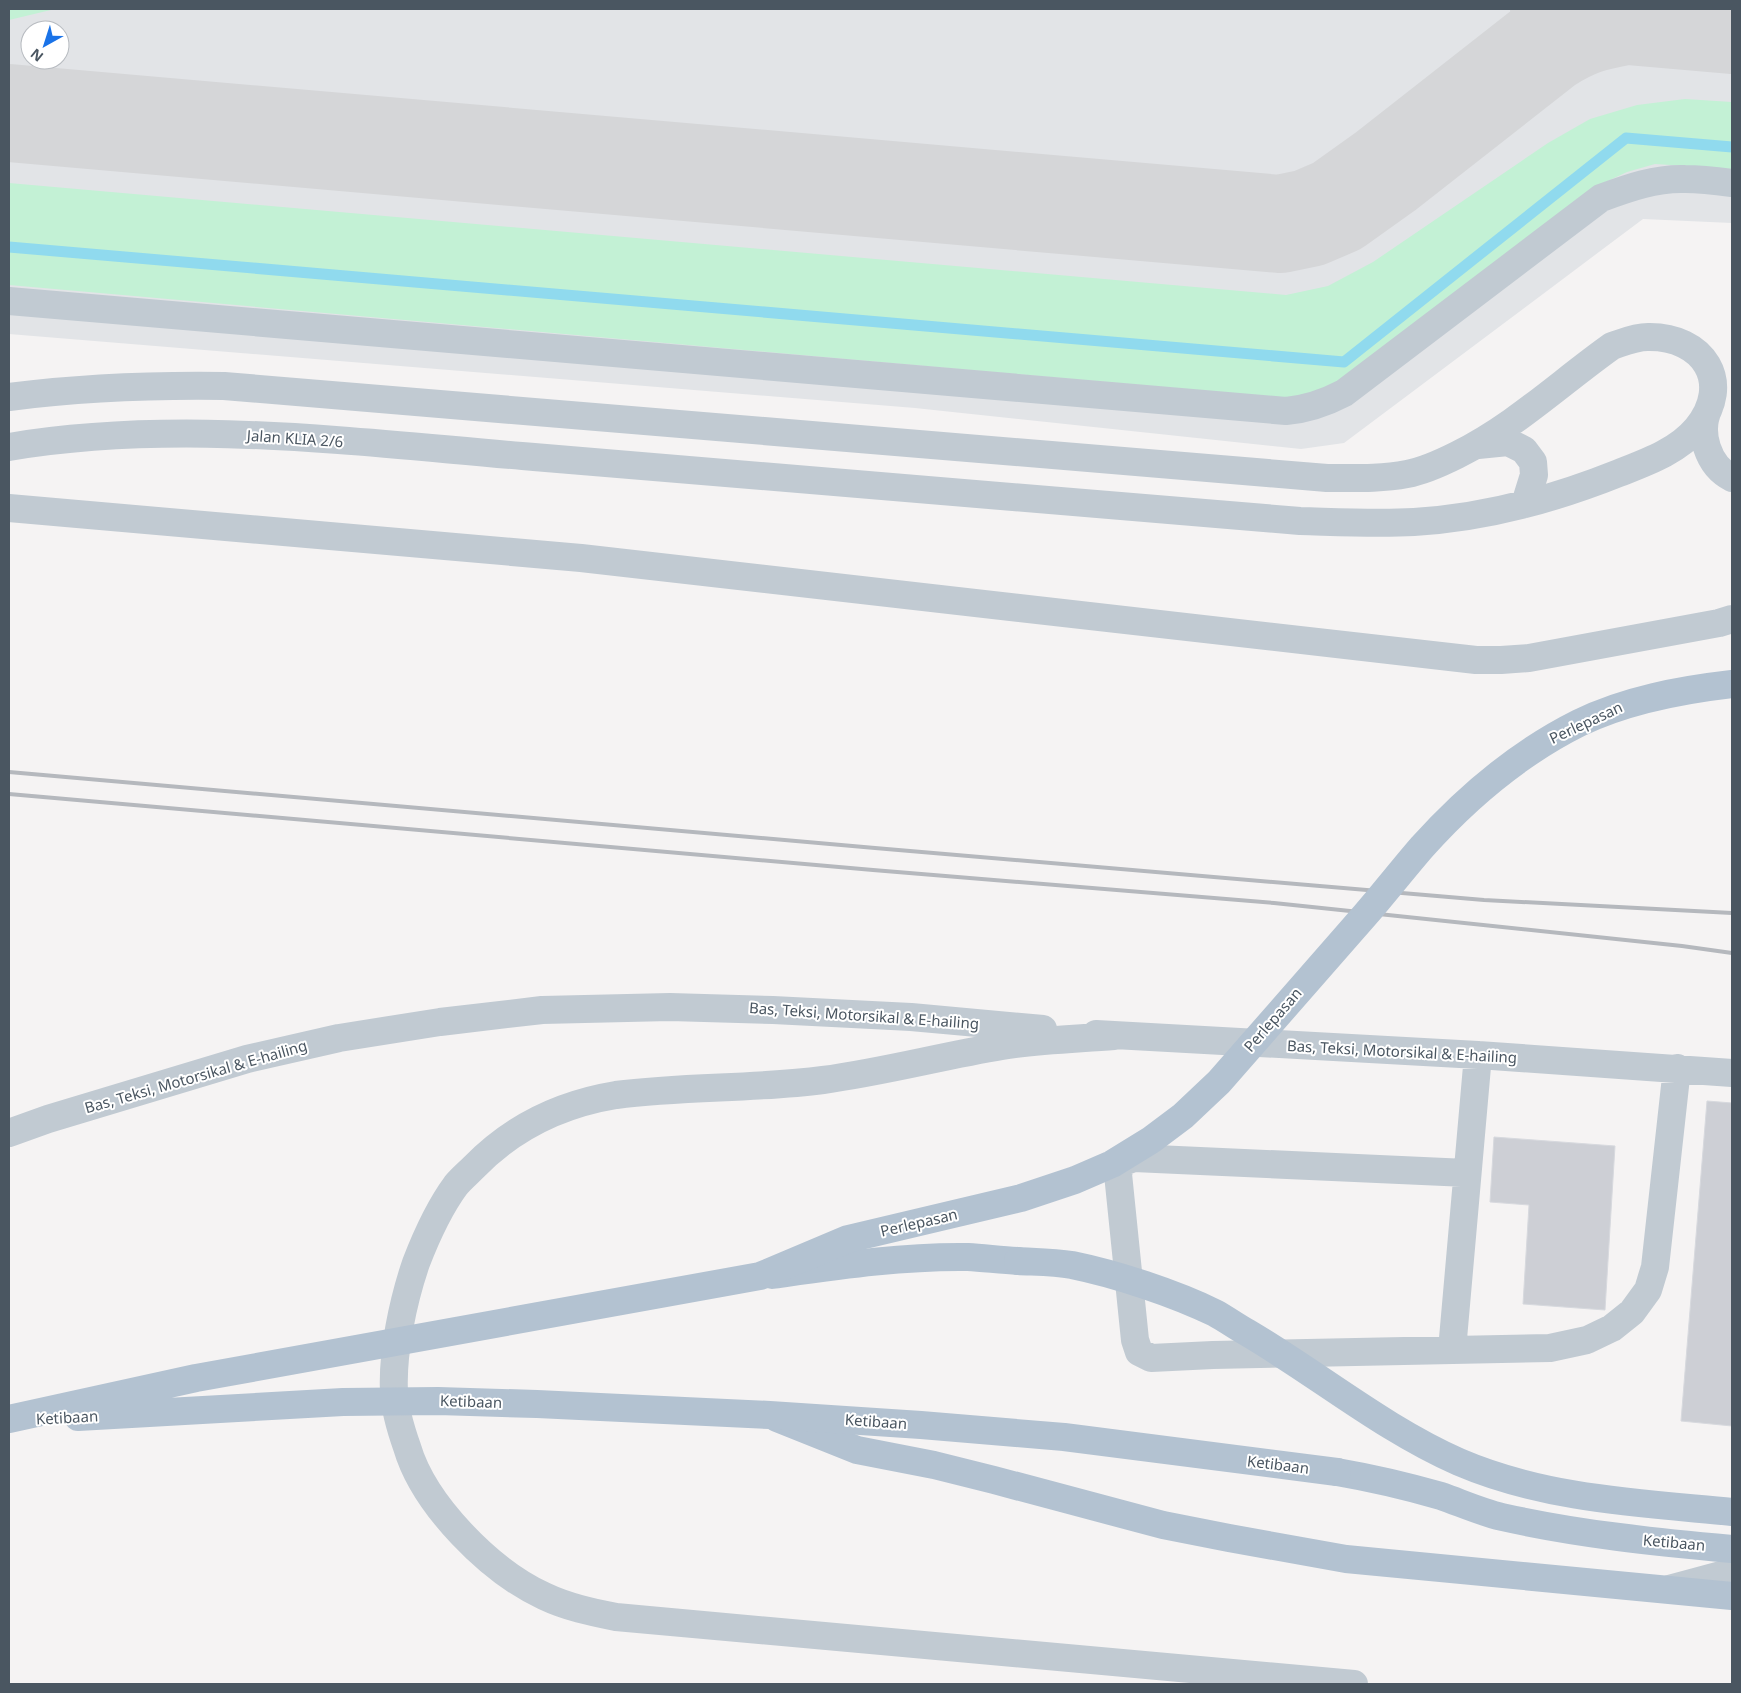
<svg xmlns="http://www.w3.org/2000/svg" width="1741" height="1693" font-family="'Noto Sans',sans-serif">
<rect width="100%" height="100%" fill="#f5f3f3"/>
<path fill="#e2e4e7" fill-rule="evenodd" d="M 9,9 L 1732,9 L 1732,223 L 1643,219 L 1344,443 L 1301,449 L 915,408 L 9,334 ZM 30,30 L 60,30 L 60,60 L 30,60 Z"/>
<path fill="#c3f1d5" d="M 9,9 L 55,9 L 9,20 Z
M 1685,99 L 1732,102 L 1732,169 L 1655,164 L 1627,172 L 1595,187 L 1336,384 L 1311,395 L 1288,398 L 9,285 L 9,183 L 1286,295 L 1328,286 L 1373,262 L 1548,143 L 1590,119 L 1637,105 Z"/>
<g fill="none" stroke-linecap="round" stroke-linejoin="round">
<path stroke="#90daee" stroke-width="11" d="M 9,247 L 1344,362 L 1626,138 L 1732,147"/>
<path stroke="#d5d6d8" stroke-width="98" d="M 1559,10 L 1732,25
M 9,113 L 1280,224 L 1309,218 L 1337,206 L 1386,171 L 1548,44 C 1577,26 1592,22 1625,16"/>
</g>
<path fill="#cdcfd5" stroke="#d7d9de" d="M 1707,1101 L 1732,1103 L 1732,1426 L 1681,1421 Z
M 1494,1137 L 1615,1146 L 1605,1310 L 1523,1304 L 1529,1205 L 1490,1202 Z"/>
<g fill="none" stroke-linecap="round" stroke-linejoin="round">
<path stroke="#c1cad2" stroke-width="28" d="M 9,301 L 1286,411 C 1308,409 1325,403 1344,393 L 1601,198 C 1628,188 1656,178 1685,179 C 1701,179 1717,181 1732,183
M 9,397 C 80,388 152,385 224,386 L 1327,478 C 1354,478 1381,479 1407,474 C 1424,471 1441,463 1457,455 C 1514,427 1560,383 1612,346 C 1624,342 1635,337 1648,337 C 1703,336 1734,382 1697,428 C 1678,451 1647,462 1619,473 C 1554,499 1484,518 1414,522 C 1376,524 1338,522 1300,521 C 1045,500 790,478 534,457 C 361,443 181,418 9,447
M 1709,408 C 1697,432 1708,466 1732,478
M 1478,445 L 1508,442 L 1524,450 L 1533,462 L 1534,475 L 1525,504
M 9,508 L 581,558 L 1476,660 L 1501,660 L 1529,658 L 1719,623 L 1732,619
M 1096,1034 L 1478,1055 L 1732,1073
M 1114,1036 C 1077,1039 1038,1040 1002,1046 C 942,1056 883,1072 823,1080 C 755,1089 685,1086 616,1095 C 561,1104 513,1127 474,1167 C 468,1173 461,1179 456,1185 C 439,1208 426,1237 416,1263 C 403,1301 392,1353 394,1392 C 395,1411 401,1430 407,1447 C 424,1505 490,1571 544,1596 C 567,1607 591,1612 616,1617 L 1354,1684
M 9,1133 L 48,1119 L 247,1059 L 339,1038 L 440,1022 L 542,1010 L 670,1007 L 773,1010 L 911,1017 L 1043,1029
M 1467,1173 L 1134,1158 L 1121,1163 L 1118,1174 L 1135,1340 L 1139,1352 L 1151,1358 L 1213,1355 L 1550,1348 L 1587,1340 L 1612,1328 L 1632,1312 L 1648,1290 L 1655,1267 L 1677,1068
M 1452,1350 L 1478,1055
M 1669,1589 L 1732,1572"/>
<path stroke="#b3c2d1" stroke-width="28" d="M 772,1275 C 836,1266 902,1256 968,1257 C 984,1258 1001,1260 1018,1261
M 777,1418 L 857,1450 L 934,1465 L 994,1480 L 1163,1525 L 1229,1538 L 1346,1559 L 1732,1596
M 1337,1472 C 1372,1478 1406,1486 1441,1496 C 1461,1503 1481,1512 1502,1517 C 1578,1534 1655,1542 1732,1549"/>
<path stroke="#b5b8bd" stroke-width="4" d="M 9,772 L 875,848 L 1484,900 L 1732,913
M 9,794 L 873,870 L 1274,903 L 1682,946 L 1732,953"/>
<path stroke="#b3c2d1" stroke-width="28" d="M 1018,1261 C 1036,1262 1054,1262 1072,1265 C 1116,1274 1174,1293 1215,1313 C 1226,1319 1237,1327 1248,1333 C 1319,1375 1384,1429 1459,1462 C 1545,1499 1640,1503 1732,1512
M 78,1417 L 343,1402 L 438,1401 L 537,1404 L 770,1415 L 921,1425 L 1064,1437 L 1337,1472
M 9,1419 L 196,1378 L 760,1276 L 848,1239 L 1021,1198 L 1075,1180 L 1112,1164 L 1151,1140 L 1183,1116 L 1219,1082 C 1268,1026 1317,970 1366,914 C 1385,892 1403,869 1422,847 C 1466,798 1519,753 1579,723 C 1626,700 1680,690 1732,684"/>
</g>
<g text-anchor="middle" stroke-width="4" stroke-linejoin="round" paint-order="stroke">
<g font-size="15" fill="#4a5661" stroke="#fff">
<text transform="translate(295 439) rotate(4)" y="5">Jalan KLIA 2/6</text>
<text transform="translate(1586 723) rotate(-25)" y="5">Perlepasan</text>
<text transform="translate(864 1016) rotate(4)" y="5">Bas, Teksi, Motorsikal &amp; E-hailing</text>
<text transform="translate(1273 1020) rotate(-49)" y="5">Perlepasan</text>
<text transform="translate(1402 1052) rotate(3)" y="5">Bas, Teksi, Motorsikal &amp; E-hailing</text>
<text transform="translate(196 1077) rotate(-16)" y="5">Bas, Teksi, Motorsikal &amp; E-hailing</text>
<text transform="translate(919 1223) rotate(-13)" y="5">Perlepasan</text>
<text transform="translate(471 1402) rotate(2)" y="5">Ketibaan</text>
<text transform="translate(67 1418) rotate(-3)" y="5">Ketibaan</text>
<text transform="translate(876 1422) rotate(4)" y="5">Ketibaan</text>
<text transform="translate(1278 1465) rotate(7)" y="5">Ketibaan</text>
<text transform="translate(1674 1543) rotate(5)" y="5">Ketibaan</text>
</g>
</g>
<rect width="1741" height="1693" fill="none" stroke="#4a5661" stroke-width="20"/>
<g transform="translate(45 45) rotate(219)"><circle r="24" fill="#ffffff" stroke="#b7bbc0"/>
<path d="M0-4L9 19L0 12L-9 19Z" fill="#1a73e8"/>
<text y="-8" font-size="14" font-weight="bold" text-anchor="middle" fill="#4a5661">N</text>
</g>
</svg>
